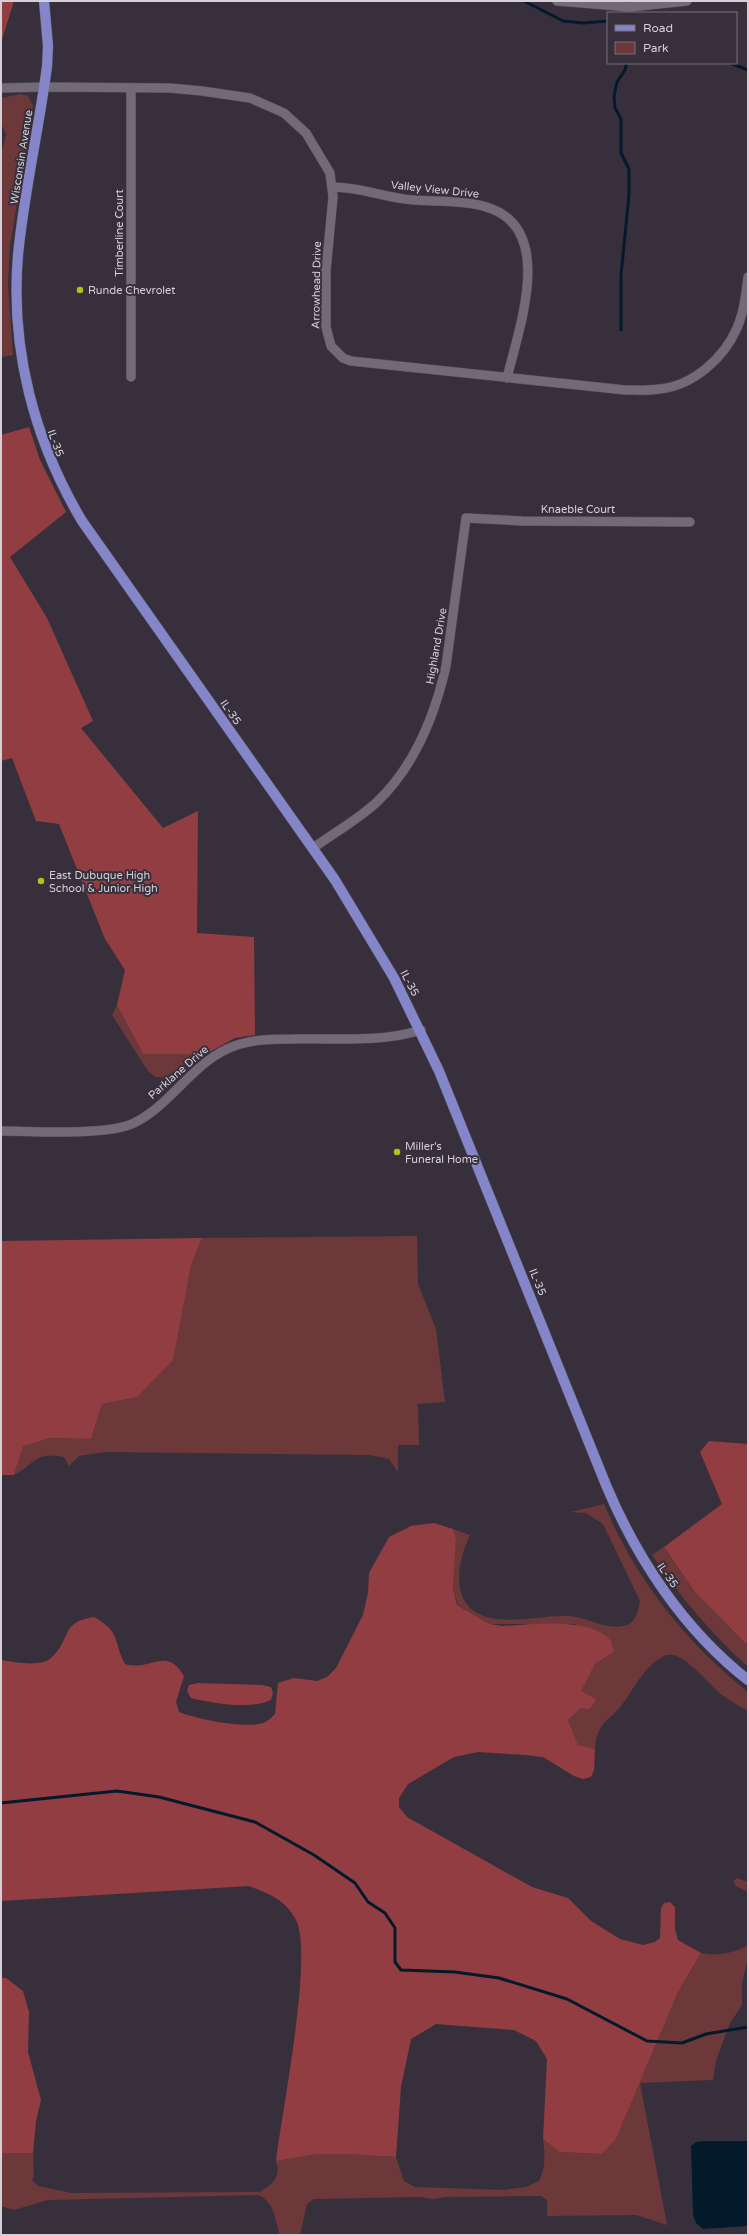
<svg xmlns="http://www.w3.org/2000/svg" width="749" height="2236" font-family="'Varela Round',sans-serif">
<rect width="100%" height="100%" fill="#37303c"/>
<path fill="#6c3839" d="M 20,94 L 28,96 L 33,106 L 10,246 L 8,284 L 13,355 L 1,357 L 1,153 L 6,135 L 1,123 L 1,98 Z
M 117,1005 L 143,1054 L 206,1054 L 173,1078 L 155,1077 L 148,1071 L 112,1015 Z
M 417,1236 L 418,1284 L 436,1329 L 445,1402 L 418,1404 L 419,1445 L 398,1445 L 398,1472 L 389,1459 L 370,1455 L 106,1452 L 79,1456 L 69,1466 L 64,1457 C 33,1452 38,1462 14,1475 L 22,1446 L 51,1438 L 91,1439 L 102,1404 L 137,1397 L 202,1238 Z
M 604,1504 C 634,1577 686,1643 748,1692 L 748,1711 C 739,1706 730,1701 722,1695 C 709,1685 681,1647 664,1656 C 646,1665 635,1686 624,1702 C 610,1722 597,1720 595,1749 L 578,1746 L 568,1720 L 581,1708 L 596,1699 L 580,1691 L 595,1664 L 614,1652 L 575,1624 L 490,1624 L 458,1605 L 453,1588 L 456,1539 L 453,1529 L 470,1535 C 455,1567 449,1613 496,1619 C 517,1622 546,1615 569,1616 C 586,1617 606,1630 623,1626 C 636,1624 638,1612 640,1601 L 603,1524 L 586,1513 L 570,1512 Z
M 664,1547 L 695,1592 L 748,1646 L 748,1667 C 711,1633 680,1597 652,1555 Z
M 737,1878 L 748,1882 L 748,1892 L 736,1886 L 733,1881 Z
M 748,1945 L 748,1959 L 742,1983 L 742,2005 L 729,2025 L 716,2061 L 713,2080 L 640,2083 L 667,2225 L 636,2215 L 547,2216 L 547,2200 L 541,2196 L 445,2197 L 433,2199 L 420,2197 L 314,2199 L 307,2204 L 300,2235 L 280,2235 C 274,2219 276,2203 258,2195 L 48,2200 L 14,2210 L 1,2206 L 1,2153 L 33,2153 L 34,2176 L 32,2180 L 38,2186 L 71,2193 L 259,2192 C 272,2186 282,2176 276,2161 L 318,2154 L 346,2154 L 396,2157 L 404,2181 L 415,2187 L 503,2190 L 526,2187 L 539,2181 C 546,2167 545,2155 543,2139 L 559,2152 L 602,2154 L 616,2139 L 678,1992 L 701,1953 C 718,1956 732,1954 748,1945 Z"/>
<path fill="#923d42" d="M 1,1 L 13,1 L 13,4 L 1,43 Z
M 29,427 L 40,460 L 66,512 L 10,557 L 47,618 L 93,721 L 81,728 L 163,828 L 198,811 L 197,933 L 254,937 L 255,1035 L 235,1038 L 206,1054 L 143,1054 L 117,1005 L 125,970 L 105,939 L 59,824 L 36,821 L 12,758 L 1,761 L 1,435 Z
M 202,1238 L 191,1265 L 173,1360 L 137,1397 L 102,1404 L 91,1439 L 51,1438 L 23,1446 L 14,1475 L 1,1475 L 1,1241 Z
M 709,1441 L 748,1444 L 748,1646 L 695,1592 L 664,1547 L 722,1504 L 700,1452 Z
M 434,1523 L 453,1529 L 456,1539 L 453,1588 L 457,1605 L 490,1624 L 502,1626 C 530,1625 589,1616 610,1640 C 612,1643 613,1648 614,1652 L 595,1664 L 581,1691 L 596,1699 L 590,1709 L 581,1708 L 568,1720 L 578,1745 L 595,1749 L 594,1770 L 591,1777 L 583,1779 L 574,1776 L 543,1757 L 526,1755 L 478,1752 L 454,1757 L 408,1784 L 399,1798 L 399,1807 L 407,1817 L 532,1887 L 568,1898 L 591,1921 L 620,1939 L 643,1945 L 655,1942 L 660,1938 L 661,1908 L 664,1903 L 670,1902 L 675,1907 L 675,1929 L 678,1940 L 701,1953 L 678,1992 L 616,2139 L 602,2154 L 559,2152 L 543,2139 L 547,2059 L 536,2041 L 514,2030 L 436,2024 L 411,2039 L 401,2087 L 396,2157 L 346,2154 L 318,2154 L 276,2161 C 281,2116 315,1949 295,1918 C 283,1898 269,1894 249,1886 L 1,1901 L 1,1660 C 14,1662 42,1668 52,1657 C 72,1638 60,1622 94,1617 C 121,1632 113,1641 125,1664 C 151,1672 166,1645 184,1676 L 176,1702 L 179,1712 C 197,1719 244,1729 263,1723 C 267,1722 272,1717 275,1714 L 278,1683 L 294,1678 L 317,1681 L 327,1677 L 336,1668 L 363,1615 L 368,1593 L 369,1573 L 389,1537 L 411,1526 Z
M 198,1683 L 262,1685 L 271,1687 L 273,1693 L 271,1700 C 251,1710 212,1703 191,1698 L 187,1691 L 189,1685 Z
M 1,1978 L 6,1978 L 23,1991 L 29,2012 L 28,2052 L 41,2100 L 36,2121 L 33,2153 L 1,2153 Z"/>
<path fill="#031a2b" d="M 706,2141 L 748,2141 L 748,2226 L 703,2229 L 696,2223 L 693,2215 L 691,2146 L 696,2142 Z"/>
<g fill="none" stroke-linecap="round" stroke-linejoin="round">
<path stroke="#031a2b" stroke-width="3" d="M 524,1 L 563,21 L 583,23 L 608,21
M 730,63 L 748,70
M 621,330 L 621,275 L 629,195 L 629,169 L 621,153 L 621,119 L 615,108 L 614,96 L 617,82 L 625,70 L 626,65
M 1,1803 L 117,1791 L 159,1797 L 255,1822 L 314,1855 L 355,1883 L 368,1902 L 385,1913 L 395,1928 L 395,1962 L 401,1970 L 455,1972 L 499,1978 L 567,1999 L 647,2041 L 682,2043 L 706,2034 L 748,2027"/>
<g stroke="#524c56" stroke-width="10">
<path id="minor" d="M 557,1 L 630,7 L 687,1
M 1,88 L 45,87 L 170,88 L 202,91 L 250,98 L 284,113 L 306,133 L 330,173 L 333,197 L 326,271 L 326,327 L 331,346 L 343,358 L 351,361 L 625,390 C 636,390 648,391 659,389 C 693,386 724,358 737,328 C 744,312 746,294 748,277
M 333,187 C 360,187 386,198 414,200 C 439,202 469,200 492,209 C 555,233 518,331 507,378
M 131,377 L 131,88
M 313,848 C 334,833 359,819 378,801 C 415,765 435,715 446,666 L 466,518 L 522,521 L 690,522
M 1,1131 C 33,1131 107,1136 134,1123 C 173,1104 194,1059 237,1045 C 256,1039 275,1039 294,1039 C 336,1038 380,1043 421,1030"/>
</g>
<g stroke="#524c56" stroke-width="11">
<path id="primary" d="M 44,1 L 48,46 L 47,66 C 39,129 24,192 18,255 C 10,349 34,440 82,521 L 335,880 L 394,978 L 439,1071 L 606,1485 C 637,1559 684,1630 748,1680"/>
</g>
<use href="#minor" stroke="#726a78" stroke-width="9"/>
<use href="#primary" stroke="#8486c9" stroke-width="10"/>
</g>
<g fill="#abc615" stroke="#37303c" stroke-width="1.5">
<circle cx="80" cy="290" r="4"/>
<circle cx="41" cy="881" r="4"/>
<circle cx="397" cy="1152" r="4"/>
</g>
<g text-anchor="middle" stroke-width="4" stroke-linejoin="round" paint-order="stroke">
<g font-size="11" fill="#d5d0d8" stroke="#37303c">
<text transform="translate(21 157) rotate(-81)" y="4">Wisconsin Avenue</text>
<text transform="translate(435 189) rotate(6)" y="4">Valley View Drive</text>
<text transform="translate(119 233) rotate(-90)" y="4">Timberline Court</text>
<text transform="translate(316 285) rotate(-89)" y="4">Arrowhead Drive</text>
<text transform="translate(56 443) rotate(70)" y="4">IL-35</text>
<text x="578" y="513">Knaeble Court</text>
<text transform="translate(436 646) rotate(-80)" y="4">Highland Drive</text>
<text transform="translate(231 712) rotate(55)" y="4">IL-35</text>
<text transform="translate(410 983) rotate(62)" y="4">IL-35</text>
<text transform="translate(178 1072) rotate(-41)" y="4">Parklane Drive</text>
<text transform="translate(538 1282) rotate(68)" y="4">IL-35</text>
<text transform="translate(668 1575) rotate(55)" y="4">IL-35</text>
</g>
<g font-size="11" fill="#d5d0d8" stroke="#37303c" text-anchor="start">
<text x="88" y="294">Runde Chevrolet</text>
<text x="49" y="879">East Dubuque High<tspan x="49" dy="13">School &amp; Junior High</tspan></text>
<text x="405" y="1150">Miller's<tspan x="405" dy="13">Funeral Home</tspan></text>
</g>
</g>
<rect width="749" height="2236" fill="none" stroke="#d5d0d8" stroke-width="4"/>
<rect x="607" y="12" width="130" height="52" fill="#37303c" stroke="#76707a"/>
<rect x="615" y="25" width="20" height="6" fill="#8486c9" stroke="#76707a"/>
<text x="643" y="32" font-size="12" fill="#d5d0d8">Road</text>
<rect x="615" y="42" width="20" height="12" fill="#6c3839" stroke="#76707a"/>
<text x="643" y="52" font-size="12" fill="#d5d0d8">Park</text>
</svg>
